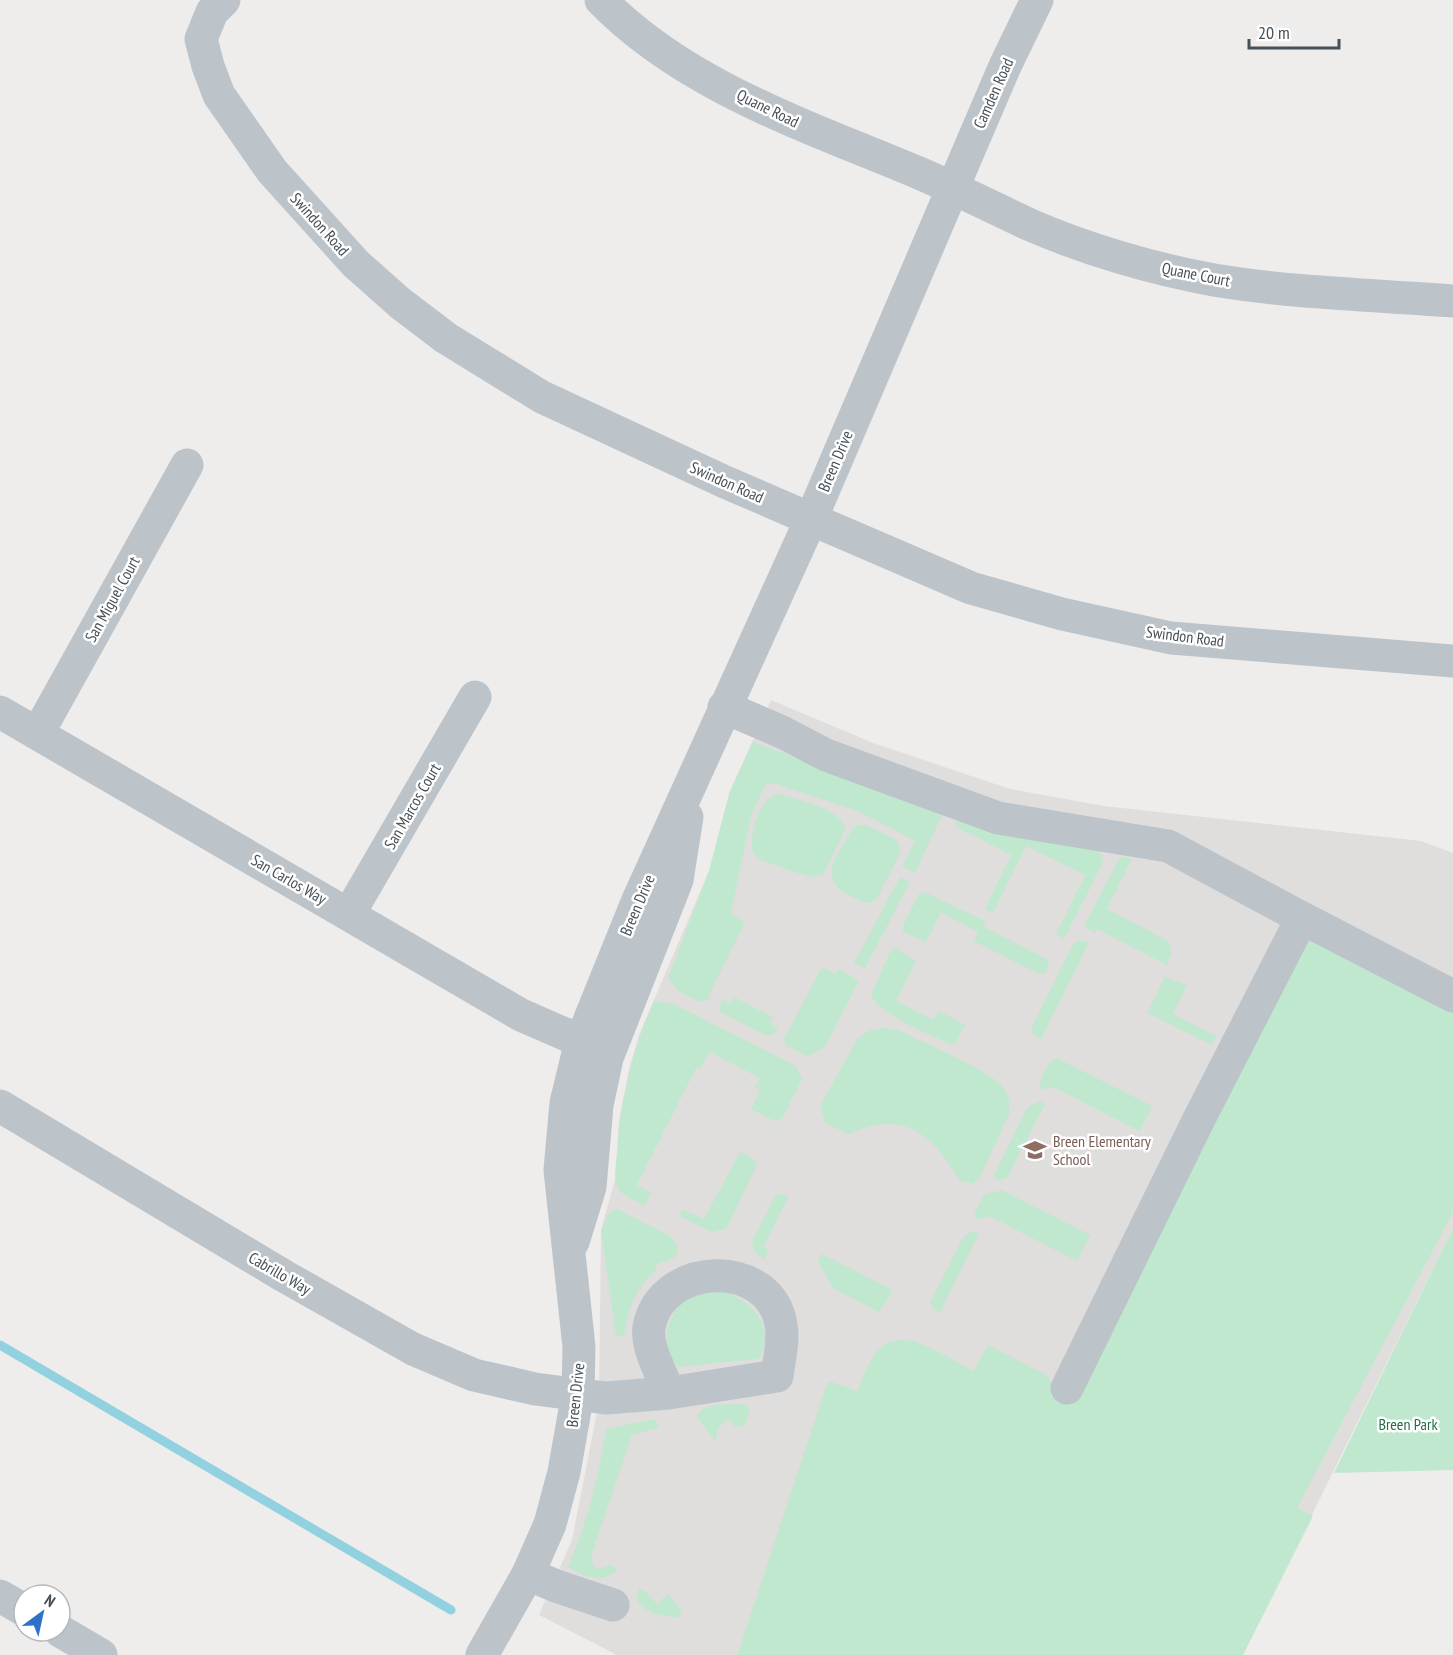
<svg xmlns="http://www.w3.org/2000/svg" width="1453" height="1655" viewBox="0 0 1453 1655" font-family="'PT Sans Narrow',sans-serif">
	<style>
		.education { fill: #e0dddd }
		.green { fill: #bfe8ce }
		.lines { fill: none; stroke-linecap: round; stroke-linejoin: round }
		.stream { stroke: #91d1e0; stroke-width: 9 }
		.minor { stroke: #bcc4ca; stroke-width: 33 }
		.labels { text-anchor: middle; stroke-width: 5; stroke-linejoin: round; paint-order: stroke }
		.street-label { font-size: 16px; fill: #475057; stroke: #fff }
		.education-label { font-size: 16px; fill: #785e54; stroke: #fff; text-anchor: start }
		.park-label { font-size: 16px; fill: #216f47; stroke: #fff }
	</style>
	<rect width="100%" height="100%" fill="#efecec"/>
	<path class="education" d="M771 700 873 743 1010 789 1104 806 1421 841 1453 853V1228L1243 1655H617L539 1615 572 1540 599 1402 601 1230 615 1179 619 1120 629 1069 639 1035 709 871 730 791Z"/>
	<g class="green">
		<path d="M753 742 943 813 915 873 902 866 915 841 858 811 773 783 765 785 751 816 731 914 745 922 710 993V999L700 1002 677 990 668 978 709 871 730 791Z"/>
		<path d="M780 794C797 800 846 810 845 830L823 875 810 877 760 860 753 853C748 837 760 794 780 794Z"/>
		<path d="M957 821 991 832 1100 851 1103 862 1064 939 1056 934 1085 875 1026 846 993 913 985 909 1011 855 955 826Z"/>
		<path d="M865 825 897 840 901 852 876 900 868 903C817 886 828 869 851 831L856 826Z"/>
		<path d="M1120 857 1132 859 1107 909 1168 941 1172 949 1167 965 1097 929 1094 933 1084 926Z"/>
		<path d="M900 877 910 882 865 968 854 963Z"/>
		<path d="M925 892 985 921 984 927 1049 960 1046 973 1039 974 974 941 978 932 941 913 926 942 903 932V926L919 894Z"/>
		<path d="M1298 903 1453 980V1212L1297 1508 1313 1516 1243 1655H737L828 1381 858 1391C883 1311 919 1342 974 1371L988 1345 1047 1375 1052 1385Z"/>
		<path d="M1080 940 1089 942 1041 1039 1033 1035 1031 1029 1073 944Z"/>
		<path d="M896 948 916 961 896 1001 934 1020 939 1011 965 1025 955 1044H949C929 1033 880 1016 871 995L890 952Z"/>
		<path d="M822 967 836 974 838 969 859 980 825 1047 807 1056 786 1045 784 1039Z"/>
		<path d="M1165 977 1187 985 1173 1014 1216 1036 1212 1045 1147 1013Z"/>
		<path d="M734 997 773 1017 770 1023 778 1028 774 1034 767 1036 720 1012 721 999 730 1003Z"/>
		<path d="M654 1001 674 1004 796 1066 802 1079 782 1119 774 1121 751 1109 760 1090 755 1087 760 1078 709 1052 700 1069 696 1068 637 1185 651 1193 645 1206C636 1201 624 1197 618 1188 613 1179 616 1167 617 1156 620 1102 632 1051 654 1001Z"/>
		<path d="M882 1028 898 1030C922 1042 983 1068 1000 1084 1008 1092 1011 1102 1009 1114L979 1179 972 1184 959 1180C939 1146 916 1116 871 1126 863 1127 856 1132 849 1134L825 1123 820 1106 858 1038 870 1030Z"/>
		<path d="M1056 1058 1152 1106 1140 1131 1053 1087 1041 1090C1038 1080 1047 1063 1056 1058Z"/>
		<path d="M1039 1101 1045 1104 1007 1178 997 1181 994 1175 1027 1108Z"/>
		<path d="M740 1152 755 1160 757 1165 726 1229 712 1232 679 1216 683 1209 704 1219Z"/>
		<path d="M1002 1190 1090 1235 1077 1261 989 1216 979 1220 976 1218 975 1211 985 1194Z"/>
		<path d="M779 1194 789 1196 763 1247 769 1250 764 1260 754 1251 752 1241 775 1196Z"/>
		<path d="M617 1209 672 1237 678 1249 676 1257 655 1265 657 1269C637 1286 627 1308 625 1334L620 1337 616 1335 601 1230 609 1213Z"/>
		<path d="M1453 1228V1470L1334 1473Z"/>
		<path d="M973 1231 979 1234 940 1312 933 1309 930 1302 964 1236Z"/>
		<path d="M822 1254 893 1290 879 1312 833 1288 818 1261Z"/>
		<path d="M720 1290C751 1300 777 1324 759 1359L678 1367C655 1346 669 1304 697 1293 704 1290 713 1291 720 1290Z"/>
		<path d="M745 1404 750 1410 745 1426 736 1427 728 1419 719 1427 715 1441 697 1417C703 1401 729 1405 745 1404Z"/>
		<path d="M654 1419 658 1424 657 1428 632 1435 591 1556 595 1569 611 1565 617 1570C602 1585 584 1576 568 1567 587 1523 599 1476 606 1429Z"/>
		<path d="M639 1589 644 1590 657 1604 668 1594 681 1609V1614L678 1617C664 1617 641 1613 636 1598Z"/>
	</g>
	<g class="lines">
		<path class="stream" d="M0 1345 451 1610"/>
		<g class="minor">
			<path d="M224 0 212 12 201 39 208 66 219 95 272 171 356 264 400 303 446 338 542 397 725 482 971 588 1062 614 1171 638 1453 661"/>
			<path d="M601 0C686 87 810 127 919 173 956 189 992 207 1028 224 1085 249 1153 269 1214 280 1292 293 1374 295 1453 301"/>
			<path d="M724 707 784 733 826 755 998 818 1168 846 1302 918 1198 1121 1067 1388"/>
			<path d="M0 712 521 1015 581 1041"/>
			<path d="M38 733 187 465"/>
			<path d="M349 914 475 697"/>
			<path d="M1302 918 1453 996"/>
			<path d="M0 1106 284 1276 413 1349 474 1375 535 1389 606 1398 669 1393 777 1376C779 1360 784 1341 781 1325 771 1258 662 1260 649 1327 646 1348 662 1374 669 1393"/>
			<path d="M573 1242 590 1187 597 1105 607 1058 677 880 687 817"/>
			<path d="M528 1574 556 1586 613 1605"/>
			<path d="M0 1596 24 1610"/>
			<path d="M60 1631 101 1655"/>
			<path d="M482 1655 528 1574 550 1524 564 1472 578 1393 579 1347 560 1170 566 1103 581 1041 638 900 812 517 1005 66 1037 0"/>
		</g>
	</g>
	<defs>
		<g id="school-bare" transform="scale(1.8)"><path d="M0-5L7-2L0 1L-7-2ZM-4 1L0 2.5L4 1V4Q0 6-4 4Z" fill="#8d6e63" stroke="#fff" stroke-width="2.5" paint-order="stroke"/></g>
	</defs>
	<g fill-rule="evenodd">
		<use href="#school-bare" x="1035" y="1150"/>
	</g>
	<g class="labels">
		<g class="street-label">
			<text transform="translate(993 93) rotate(-66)" y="6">Camden Road</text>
			<text transform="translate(768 108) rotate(26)" y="6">Quane Road</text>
			<text transform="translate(320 224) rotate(48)" y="6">Swindon Road</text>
			<text transform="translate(1196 274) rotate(11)" y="6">Quane Court</text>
			<text transform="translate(835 461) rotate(-67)" y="6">Breen Drive</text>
			<text transform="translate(727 482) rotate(24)" y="6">Swindon Road</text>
			<text transform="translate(112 599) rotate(-61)" y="6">San Miguel Court</text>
			<text transform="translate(1185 636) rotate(7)" y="6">Swindon Road</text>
			<text transform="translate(412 806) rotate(-60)" y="6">San Marcos Court</text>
			<text transform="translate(289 879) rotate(30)" y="6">San Carlos Way</text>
			<text transform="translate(637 905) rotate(-67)" y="6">Breen Drive</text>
			<text transform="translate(280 1273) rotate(30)" y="6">Cabrillo Way</text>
			<text transform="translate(575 1395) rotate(-84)" y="6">Breen Drive</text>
		</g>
		<g class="education-label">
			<text x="1053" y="1147">Breen Elementary<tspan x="1053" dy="18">School</tspan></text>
		</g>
		<g class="park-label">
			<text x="1408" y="1430">Breen Park</text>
		</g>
	</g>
	<g transform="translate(42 1613) rotate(33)"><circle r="28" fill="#ffffff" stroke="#b5b9bc" stroke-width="1.5"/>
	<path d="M0-4.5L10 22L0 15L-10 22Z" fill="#2d72c8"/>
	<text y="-9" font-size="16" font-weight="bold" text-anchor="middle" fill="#475057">N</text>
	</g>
	<path d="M1249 39v9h90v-9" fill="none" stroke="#475057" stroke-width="3"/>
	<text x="1258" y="39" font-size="18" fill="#475057" stroke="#ffffff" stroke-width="4.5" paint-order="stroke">20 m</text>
</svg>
